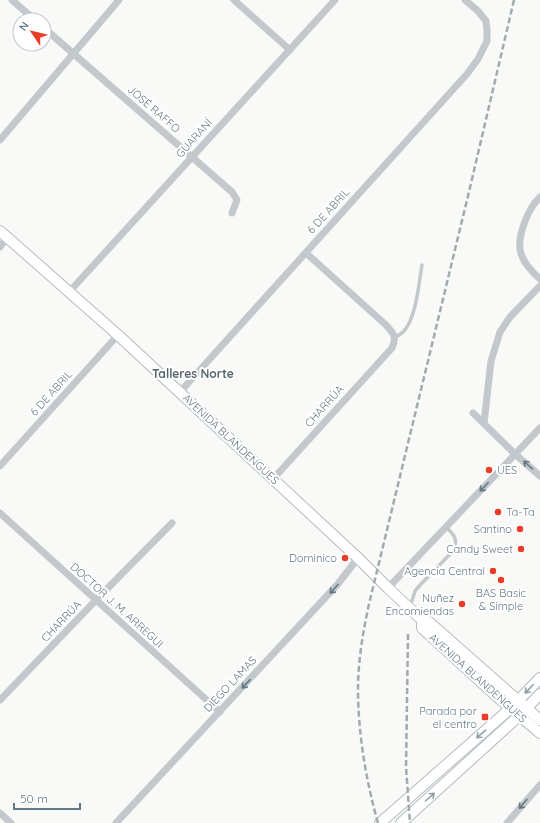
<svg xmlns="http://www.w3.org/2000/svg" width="540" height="823" viewBox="0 0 540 823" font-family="Quicksand,sans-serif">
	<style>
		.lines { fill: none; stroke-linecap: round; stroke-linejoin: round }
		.secondary-casing { stroke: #b4bcc0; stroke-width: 12 }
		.lane { stroke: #c2c8cb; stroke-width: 3.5 }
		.street { stroke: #c2c8cb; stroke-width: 7 }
		.secondary { stroke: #fff; stroke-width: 10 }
		.rail { stroke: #a1abaf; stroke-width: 2.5; stroke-dasharray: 6 3; stroke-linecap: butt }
		.oneway { stroke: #637983 }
		.oneway2 { stroke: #92a1a8 }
		.poi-dot { fill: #ea3c26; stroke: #fff; stroke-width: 1.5 }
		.labels { text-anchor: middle; stroke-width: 4; stroke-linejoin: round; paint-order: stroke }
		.street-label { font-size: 11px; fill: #637983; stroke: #fff }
		.poi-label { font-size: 11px; fill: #637983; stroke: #fff; text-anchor: end }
		.neighbourhood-label { font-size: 12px; font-weight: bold; fill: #55666e; stroke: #fff }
	</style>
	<rect width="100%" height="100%" fill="#f9f9f7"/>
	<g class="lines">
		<g class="secondary-casing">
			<g id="secondary">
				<path d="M0 231 118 335 358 558 388 588 422 620 429 622 540 720"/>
				<path d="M422 620V628L502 701 540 733"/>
				<path d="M380 823 511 708 540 678"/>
				<path d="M401 823 520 715 540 694"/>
			</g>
		</g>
		<g class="lane">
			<path d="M395 337C398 336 401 334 403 332 416 320 419 282 422 265"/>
			<path d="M410 607 415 591 421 584 455 549C457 537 454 535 446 527"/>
		</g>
		<g class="street">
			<path d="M12 0 35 20"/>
			<path d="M234 0 290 50"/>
			<path d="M44 28 232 192 237 200 232 213"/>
			<path d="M0 140 119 0"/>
			<path d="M540 197C528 208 516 238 521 254 525 265 532 272 540 279"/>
			<path d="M0 247 7 237"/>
			<path d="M70 291 335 0"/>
			<path d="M180 392 467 74 478 59 487 41V30L486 21 478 11 465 0"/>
			<path d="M473 413 515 454 540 476"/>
			<path d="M484 423 491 361 500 332 510 317 540 286"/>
			<path d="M0 466 118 335"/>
			<path d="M273 479 392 348C397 337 394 334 386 325L306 253"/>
			<path d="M0 513 220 712"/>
			<path d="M388 588 540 428"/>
			<path d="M0 700 96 600 172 523"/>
			<path d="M0 813 11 823"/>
			<path d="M116 823 337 585 358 558"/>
			<path d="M507 823 540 785"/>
		</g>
		<use href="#secondary" class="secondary"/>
		<g class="rail">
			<path d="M408 634 406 767 410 823"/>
			<path d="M378 823C366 781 358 733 358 689 358 661 363 632 369 604L468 196 514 0"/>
		</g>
	</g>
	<defs><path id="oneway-shaft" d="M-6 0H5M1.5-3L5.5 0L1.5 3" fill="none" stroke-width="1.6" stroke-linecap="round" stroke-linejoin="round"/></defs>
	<g class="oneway">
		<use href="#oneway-shaft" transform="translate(528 465) rotate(-138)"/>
		<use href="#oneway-shaft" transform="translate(484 487) rotate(134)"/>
		<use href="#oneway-shaft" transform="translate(334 589) rotate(132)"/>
		<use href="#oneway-shaft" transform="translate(246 684) rotate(133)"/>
		<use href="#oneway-shaft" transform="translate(523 804) rotate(131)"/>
	</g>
	<g class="oneway2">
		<use href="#oneway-shaft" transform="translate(529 689) rotate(134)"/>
		<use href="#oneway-shaft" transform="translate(481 734) rotate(139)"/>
		<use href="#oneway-shaft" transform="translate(430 797) rotate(-42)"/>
	</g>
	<g class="poi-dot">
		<circle cx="489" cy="470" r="4"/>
		<circle cx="498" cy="512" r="4"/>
		<circle cx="520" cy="529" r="4"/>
		<circle cx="521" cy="549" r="4"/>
		<circle cx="345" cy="558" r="4"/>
		<circle cx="493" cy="571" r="4"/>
		<circle cx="501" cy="580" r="4"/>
		<circle cx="462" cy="604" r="4"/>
		<rect x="481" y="713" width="8" height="8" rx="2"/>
	</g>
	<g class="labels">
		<g class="street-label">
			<text transform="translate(154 109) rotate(41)" y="4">JOSÉ RAFFO</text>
			<text transform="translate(194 138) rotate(-48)" y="4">GUARANÍ</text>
			<text transform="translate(328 211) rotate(-48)" y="4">6 DE ABRIL</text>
			<text transform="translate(51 393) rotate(-48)" y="4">6 DE ABRIL</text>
			<text transform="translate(324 406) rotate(-48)" y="4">CHARRÚA</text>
			<text transform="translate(231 439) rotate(43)" y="4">AVENIDA BLANDENGUES</text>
			<text transform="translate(117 605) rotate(42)" y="4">DOCTOR J. M. ARREGUI</text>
			<text transform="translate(61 621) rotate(-46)" y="4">CHARRÚA</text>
			<text transform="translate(478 678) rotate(42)" y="4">AVENIDA BLANDENGUES</text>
			<text transform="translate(230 684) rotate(-47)" y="4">DIEGO LAMAS</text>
		</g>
		<g class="poi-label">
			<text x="497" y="474" text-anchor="start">UES</text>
			<text x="506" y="516" text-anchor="start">Ta-Ta</text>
			<text x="512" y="533">Santino</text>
			<text x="513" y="553">Candy Sweet</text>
			<text x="337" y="562">Dominico</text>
			<text x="485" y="575">Agencia Central</text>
			<text x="501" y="597" text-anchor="middle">BAS Basic<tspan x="501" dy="13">&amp; Simple</tspan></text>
			<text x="454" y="602">Nuñez<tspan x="454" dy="13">Encomiendas</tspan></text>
			<text x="477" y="715">Parada por<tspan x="477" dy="13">el centro</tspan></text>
		</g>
		<g class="neighbourhood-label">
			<text x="193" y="378">Talleres Norte</text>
		</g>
	</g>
	<g transform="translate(32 32) rotate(305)"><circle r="19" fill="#ffffff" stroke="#c1c9cd"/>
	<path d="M0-3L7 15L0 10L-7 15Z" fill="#ea3c26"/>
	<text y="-6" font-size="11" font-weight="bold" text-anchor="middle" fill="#637983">N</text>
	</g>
	<path d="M14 803v6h66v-6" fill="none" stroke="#637983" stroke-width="2"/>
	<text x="20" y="803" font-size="12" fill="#637983" stroke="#ffffff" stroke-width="3" paint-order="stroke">50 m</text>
</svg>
